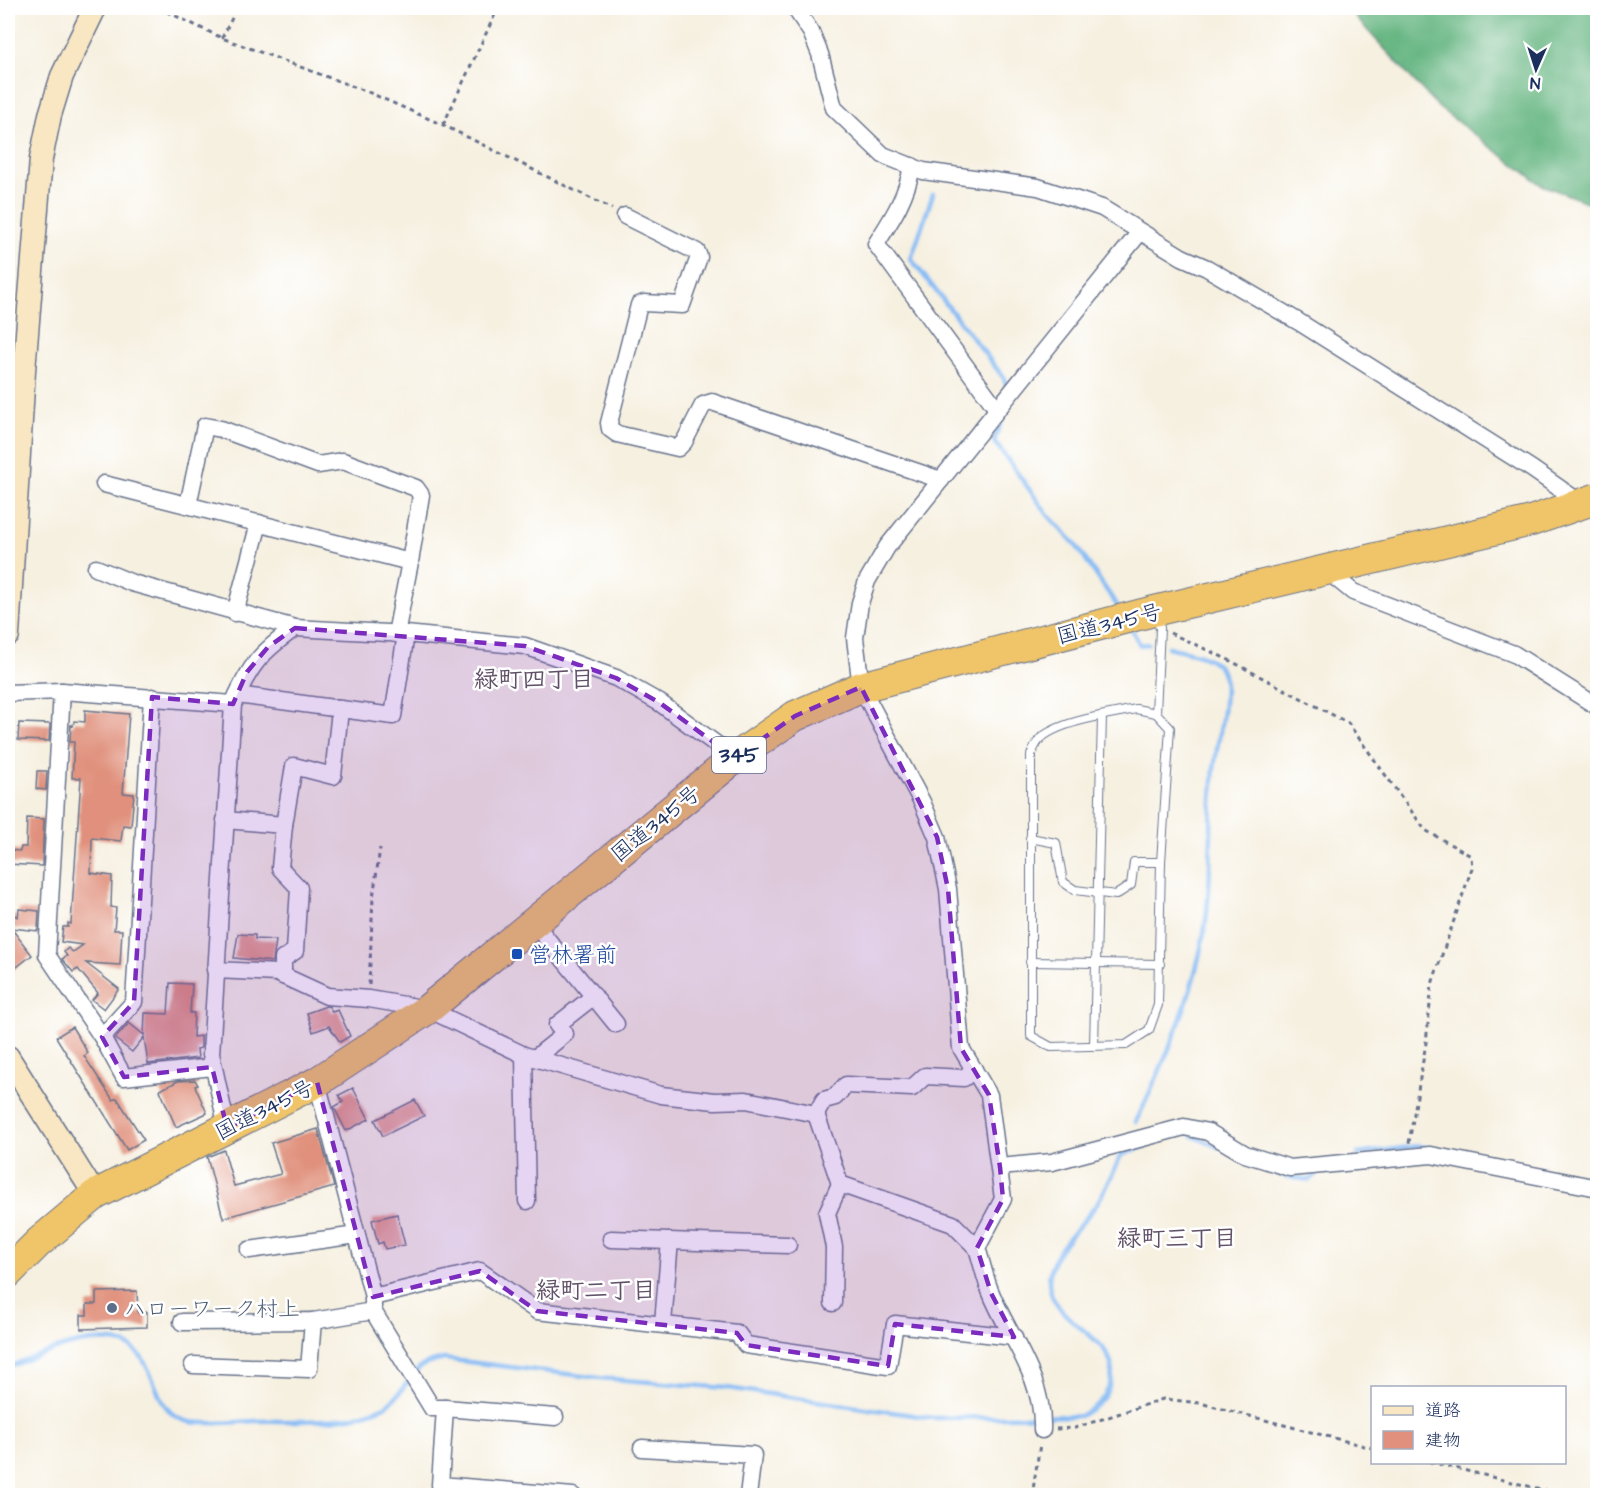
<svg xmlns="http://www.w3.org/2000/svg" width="1605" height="1503" viewBox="0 0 1605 1503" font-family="'Architects Daughter','Klee One',sans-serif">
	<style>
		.forest { fill: #66b682; stroke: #407270; stroke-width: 1.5 }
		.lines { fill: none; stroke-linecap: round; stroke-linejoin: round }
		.stream { stroke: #87bcf5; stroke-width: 4.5 }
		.building { fill: #e0907c }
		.lane-casing { stroke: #68738c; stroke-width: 10 }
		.street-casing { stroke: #68738c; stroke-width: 19 }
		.secondary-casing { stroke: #68738c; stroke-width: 25 }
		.highway-casing { stroke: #68738c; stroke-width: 32 }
		.path { stroke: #68738c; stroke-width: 3; stroke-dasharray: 4.5 4.5; stroke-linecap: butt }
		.lane { stroke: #fff; stroke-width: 8 }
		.street { stroke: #fff; stroke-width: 16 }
		.secondary { stroke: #f9e7c3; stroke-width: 22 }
		.highway { stroke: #f0c469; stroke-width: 30 }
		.marked { fill: #7b2cbf; fill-opacity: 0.2; stroke: #7b2cbf; stroke-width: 4.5; stroke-dasharray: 12 8; stroke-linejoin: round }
		.transit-dot { fill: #1a4fb4; stroke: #fff; stroke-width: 2 }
		.service-dot { fill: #5c6f8a; stroke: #fff; stroke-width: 2 }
		.labels { text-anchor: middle; stroke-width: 5; stroke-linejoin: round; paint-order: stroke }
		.shield { fill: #fff; stroke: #5f6d8e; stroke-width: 1.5 }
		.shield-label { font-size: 21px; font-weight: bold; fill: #1b2f5e }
		.street-label { font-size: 22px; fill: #1b2f5e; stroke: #fff }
		.transit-label { font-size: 22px; fill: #164399; stroke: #fff; text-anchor: start }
		.service-label { font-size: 22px; fill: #4e5e75; stroke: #fff; text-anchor: start }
		.neighbourhood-label { font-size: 24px; font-weight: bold; fill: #605168; stroke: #fff }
	</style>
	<rect width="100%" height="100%" fill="#fff"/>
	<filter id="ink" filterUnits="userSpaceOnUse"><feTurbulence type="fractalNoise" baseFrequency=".0167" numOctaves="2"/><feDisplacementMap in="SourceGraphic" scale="12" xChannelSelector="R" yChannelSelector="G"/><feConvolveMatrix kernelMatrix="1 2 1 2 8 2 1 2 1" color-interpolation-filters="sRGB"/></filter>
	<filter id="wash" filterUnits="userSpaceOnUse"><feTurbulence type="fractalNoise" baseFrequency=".008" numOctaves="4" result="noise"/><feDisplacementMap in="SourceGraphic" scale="24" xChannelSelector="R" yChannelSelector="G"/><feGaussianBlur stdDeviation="1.35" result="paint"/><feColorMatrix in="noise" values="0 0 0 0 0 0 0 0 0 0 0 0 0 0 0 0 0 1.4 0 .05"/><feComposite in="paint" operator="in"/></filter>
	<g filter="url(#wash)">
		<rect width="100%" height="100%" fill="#f6f0e0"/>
		<path class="forest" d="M1350 8H1597V206L1542 185 1439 108 1358 20Z"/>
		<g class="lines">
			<g class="stream">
				<path d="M933 194 911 259 1004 378 1008 392"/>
				<path d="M1005 411 994 441 1048 515 1075 544 1118 607"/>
				<path d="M1132 630 1140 645 1148 644"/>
				<path d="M1136 1122C1165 1061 1192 1001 1204 933 1213 880 1209 823 1214 769 1216 748 1230 690 1223 674 1216 654 1186 652 1168 647"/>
				<path d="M1193 1136 1218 1147"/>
				<path d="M1358 1154 1418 1146 1430 1148"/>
				<path d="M1122 1155 1156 1142"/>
				<path d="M1270 1170 1284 1176 1309 1180 1315 1175"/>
				<path d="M8 1367C40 1355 83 1335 118 1342 161 1351 147 1415 190 1422 211 1425 233 1422 254 1421 297 1420 346 1425 385 1406 401 1397 408 1376 422 1366 428 1362 438 1361 444 1359L600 1378 727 1388 933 1418 1080 1416C1094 1408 1105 1400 1110 1384 1125 1335 1050 1327 1049 1282 1049 1252 1080 1228 1096 1205 1106 1189 1115 1170 1122 1152"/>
			</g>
		</g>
		<g id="blocks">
			<g class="building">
				<path d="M85 710 129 714 123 793 134 794 131 826 123 825 121 841 92 838 91 873 112 876 111 907 116 908 114 930H122L120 965 86 963 119 989 104 1009 92 1000 98 993 78 969 73 972 62 959 67 956 64 952 68 948 73 952 83 945 61 942 63 927H68V923L71 924 81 778H72L74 742H70L71 725 73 726 74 721 85 722Z"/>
				<path d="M19 723 50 724 49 741 18 740Z"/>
				<path d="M37 771H47L46 790 36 789Z"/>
				<path d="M27 818 44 819 42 866 8 864V850L20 851 21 847H26Z"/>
				<path d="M19 909 39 911 38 931 11 928 32 955 8 974V912L18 917Z"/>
				<path d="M238 934 255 935V939L276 940 273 962 234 958Z"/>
				<path d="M170 983 192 984 190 1013H194L193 1037 201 1036V1048L197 1049 198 1058 148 1064 144 1037 132 1052 115 1039 129 1023 144 1035 145 1013 168 1014Z"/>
				<path d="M326 1006 330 1007 332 1012 338 1010 350 1036 340 1042 329 1026 313 1032 307 1013Z"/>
				<path d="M72 1027 88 1053 84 1056 113 1100 117 1098 144 1140 127 1150 56 1037Z"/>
				<path d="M195 1080 198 1085 195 1086 207 1113 176 1127 160 1090 178 1081Z"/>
				<path d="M353 1088 369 1119 346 1131 334 1107 343 1102 339 1095Z"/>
				<path d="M415 1100 424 1116 383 1136 375 1120Z"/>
				<path d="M318 1129 334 1187 223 1218 207 1157 224 1150 234 1186 281 1174 271 1143Z"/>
				<path d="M397 1214 405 1245 385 1249 383 1242 378 1244 372 1220Z"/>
				<path d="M137 1291 138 1313 147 1312V1327L81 1329V1315H87V1304H96V1292Z"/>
			</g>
		</g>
	</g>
	<g filter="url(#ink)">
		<use href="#blocks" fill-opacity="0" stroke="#68738c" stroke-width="1.5"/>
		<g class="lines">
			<g class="lane-casing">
				<g id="lane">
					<path d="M1155 615 1160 628 1156 713"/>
					<path d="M1136 709 1156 713 1170 728 1161 862 1158 1005 1149 1030 1126 1045 1051 1047 1031 1036V755C1033 750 1036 743 1040 739 1059 721 1111 714 1136 709Z"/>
					<path d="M1030 838 1056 843 1063 882 1075 890 1116 895 1131 885 1134 862H1161"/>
					<path d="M1030 962 1160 964"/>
					<path d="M1094 1046 1102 716"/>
				</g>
			</g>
			<g class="street-casing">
				<g id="street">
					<path d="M795 8 811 32 820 54 834 108 883 155 923 171 1038 187 1102 208 1182 257 1207 268 1299 322 1532 469 1582 504"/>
					<path d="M912 166C907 196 892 219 876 244L997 409"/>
					<path d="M625 216 697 252 699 257 682 305 644 303 639 305 609 423 610 429 617 434 678 448 684 442 703 405 712 402 941 480"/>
					<path d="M104 484 410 562 396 634"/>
					<path d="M188 505 205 426 221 429 318 465 343 461 416 488 421 495 410 562"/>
					<path d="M96 568 132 583 295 628 406 634 525 646 616 678 660 703 735 758"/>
					<path d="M1326 570 1353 592 1514 654 1598 707"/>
					<path d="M235 613 259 523"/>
					<path d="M62 691 47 955 102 1037 124 1077 212 1067"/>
					<path d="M8 693 62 691 233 704 211 1054 227 1128"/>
					<path d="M237 695 393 716 406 634"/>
					<path d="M233 704C250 665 260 653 295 628"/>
					<path d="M225 820 284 825 280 868 299 888 295 951 283 959V976"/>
					<path d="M284 825 294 766 333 776 340 710"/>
					<path d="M534 923 616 1024"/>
					<path d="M215 970 277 973 327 996 369 999 428 1009 524 1055 661 1095 715 1101 746 1100 816 1114 824 1100 835 1097 846 1085 912 1088 925 1076 964 1078 974 1069"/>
					<path d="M102 1037 134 1002 152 697"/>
					<path d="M524 1055 527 1201"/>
					<path d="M535 1058 565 1034 557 1025 594 996"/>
					<path d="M317 1082 373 1297 480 1271 537 1311 737 1333 746 1345 888 1366 895 1324 1014 1337"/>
					<path d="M816 1114 840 1184 953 1224 977 1248"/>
					<path d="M1000 1167 1052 1162 1184 1127 1208 1132 1245 1154 1290 1168 1431 1155 1598 1188"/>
					<path d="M611 1239 788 1245"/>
					<path d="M249 1250 357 1235"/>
					<path d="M373 1297V1311L432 1408H445L440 1485 573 1496"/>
					<path d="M833 1303 834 1247 827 1213 840 1184"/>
					<path d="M182 1322 313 1321 373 1311"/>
					<path d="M663 1323 670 1241"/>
					<path d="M193 1365 309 1369 313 1321"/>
					<path d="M445 1408 555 1417"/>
					<path d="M1042 1430C1044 1378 1010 1339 991 1293 985 1279 982 1263 977 1248L1003 1199 989 1095 961 1048 948 889 937 837 922 802 861 687 855 638 860 603 867 581 887 547 1140 232"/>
					<path d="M642 1448 753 1455 748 1496"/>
				</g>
			</g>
			<g class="secondary-casing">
				<g id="secondary">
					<path d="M8 635 24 371 41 159 50 115 62 76 95 8"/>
					<path d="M8 1057 95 1195"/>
				</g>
			</g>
			<g class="highway-casing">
				<path id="highway" d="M8 1273 38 1243 95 1195 317 1082 428 1009 735 758 795 716 861 687 1154 611 1531 521 1598 498"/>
			</g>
			<g class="path">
				<path d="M159 8 222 38 368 92 443 125 612 209"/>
				<path d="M222 38 237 8"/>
				<path d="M443 125 498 8"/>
				<path d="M1170 633 1229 660 1348 723 1425 830 1471 856 1472 868 1432 984 1426 1043 1409 1143"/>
				<path d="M369 985 373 898 380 848"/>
				<path d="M1056 1429 1075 1428 1163 1399 1200 1403 1372 1448"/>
				<path d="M1430 1462 1569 1496"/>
				<path d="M1032 1496 1040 1444"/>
			</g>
			<use href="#lane" class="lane"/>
			<use href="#street" class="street"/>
			<use href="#secondary" class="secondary"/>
			<use href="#highway" class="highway"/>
		</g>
	</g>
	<path class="marked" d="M295 628 525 646 616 678 660 703 735 758 795 716 861 687 937 837 948 889 961 1048 989 1095 1000 1167 1003 1199 977 1248 991 1293 1014 1337 895 1324 888 1366 746 1345 737 1333 537 1311 480 1271 373 1297 317 1082 227 1128 212 1067 124 1077 102 1037 134 1002 152 697 233 704 247 672 268 647Z"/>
	<rect class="transit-dot" x="511" y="948" width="12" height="12" rx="3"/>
	<circle class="service-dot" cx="112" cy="1308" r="6"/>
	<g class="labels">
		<rect class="shield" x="712" y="737" width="54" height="36" rx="4.5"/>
		<g class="shield-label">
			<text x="739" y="762">345</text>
		</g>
		<g class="street-label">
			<text transform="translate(1109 623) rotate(-14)" y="8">国道345号</text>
			<text transform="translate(655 823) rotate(-39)" y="8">国道345号</text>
			<text transform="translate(264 1109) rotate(-27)" y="8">国道345号</text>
		</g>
		<g class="transit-label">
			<text x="529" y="962">営林署前</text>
		</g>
		<g class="service-label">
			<text x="124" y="1316">ハローワーク村上</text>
		</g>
		<g class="neighbourhood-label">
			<text x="534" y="687">緑町四丁目</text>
			<text x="1177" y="1246">緑町三丁目</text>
			<text x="596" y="1298">緑町二丁目</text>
		</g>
	</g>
	<rect width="1605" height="1503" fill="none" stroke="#fff" stroke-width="30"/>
	<rect x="1371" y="1386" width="195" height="78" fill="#ffffff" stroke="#a4acbf" stroke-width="1.5"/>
	<rect x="1383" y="1406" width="30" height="9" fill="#f9e7c3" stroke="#a4acbf" stroke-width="1.5"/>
	<text x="1425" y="1416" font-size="18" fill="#1b2f5e">道路</text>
	<rect x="1383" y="1431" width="30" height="18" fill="#e0907c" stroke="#a4acbf" stroke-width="1.5"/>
	<text x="1425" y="1446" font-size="18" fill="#1b2f5e">建物</text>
	<g transform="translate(1536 69) rotate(183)" stroke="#ffffff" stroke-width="4.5" paint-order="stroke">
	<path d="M0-4.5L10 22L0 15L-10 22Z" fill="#1b2f5e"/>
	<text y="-9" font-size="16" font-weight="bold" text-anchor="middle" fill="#1b2f5e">N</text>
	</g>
</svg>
